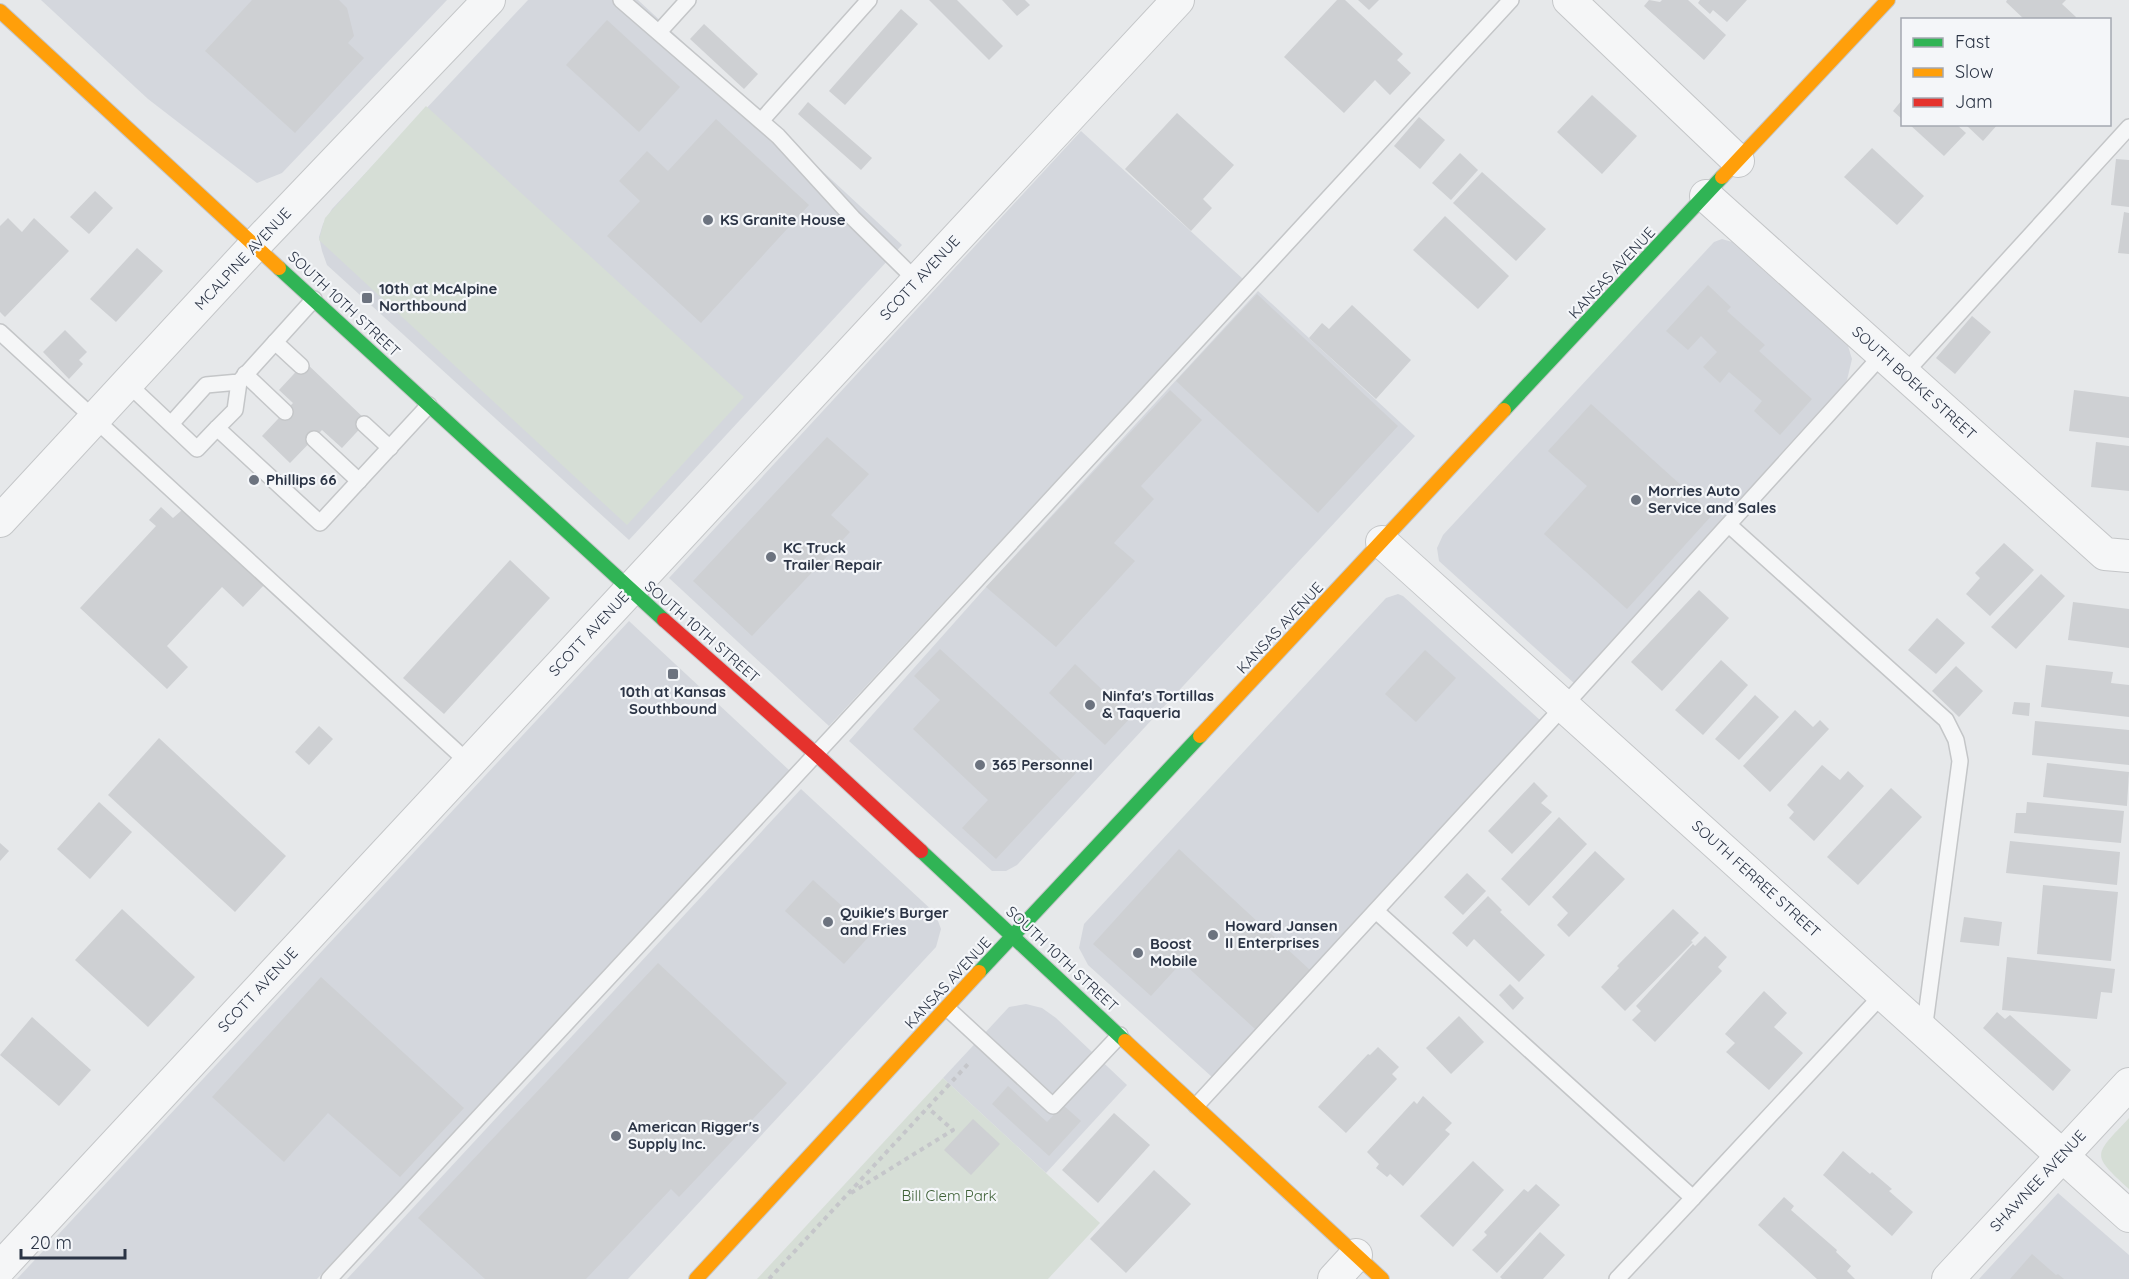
<svg xmlns="http://www.w3.org/2000/svg" width="2129" height="1279" viewBox="0 0 2129 1279" font-family="Quicksand,sans-serif">
	<style>
		.built { fill: #d4d7dd }
		.green { fill: #d6ded6 }
		.building { fill: #ced0d3 }
		.lines { fill: none; stroke-linecap: round; stroke-linejoin: round }
		.lane-casing { stroke: #c4c6c8; stroke-width: 18 }
		.street-casing { stroke: #c4c6c8; stroke-width: 34 }
		.fast-casing { stroke: #c4c6c8; stroke-width: 16 }
		.slow-casing { stroke: #c4c6c8; stroke-width: 16 }
		.jam-casing { stroke: #c4c6c8; stroke-width: 16 }
		.path { stroke: #c5c6ca; stroke-width: 4; stroke-dasharray: 4.5 4.5; stroke-linecap: butt }
		.lane { stroke: #f5f6f7; stroke-width: 15 }
		.street { stroke: #f5f6f7; stroke-width: 32 }
		.fast { stroke: #30b455; stroke-width: 14 }
		.slow { stroke: #ff9f0a; stroke-width: 14 }
		.jam { stroke: #e5322d; stroke-width: 14 }
		.poi-dot { fill: #6c737f; stroke: #f4f6f9; stroke-width: 2 }
		.labels { text-anchor: middle; stroke-width: 4.5; stroke-linejoin: round; paint-order: stroke }
		.poi-label { font-size: 15px; font-weight: bold; fill: #2b3445; stroke: #f4f6f9; text-anchor: start }
		.street-label { font-size: 15px; fill: #2b3445; stroke: #f4f6f9 }
		.park-label { font-size: 15px; fill: #3f6138; stroke: #f4f6f9 }
	</style>
	<rect width="100%" height="100%" fill="#e6e8ea"/>
	<g class="built">
		<path d="M41 0H447L282 173 257 183 148 99Z"/>
		<path d="M528 0H638L902 245 629 540 327 265 322 251 319 237 323 224 332 209Z"/>
		<path d="M1081 131 1243 279 829 726 669 578Z"/>
		<path d="M1722 239 1732 242 1848 346 1852 359 1847 380 1833 401 1575 684 1439 561 1437 548 1443 535 1714 242Z"/>
		<path d="M1258 291 1415 436 1017 865 1006 871H992L849 741 986 587Z"/>
		<path d="M1398 594 1403 596 1541 721 1212 1077 1088 965 1079 948 1084 924 1386 598Z"/>
		<path d="M629 621 790 771 317 1279H17Z"/>
		<path d="M801 789 935 913 941 929 936 947 628 1279H347Z"/>
		<path d="M1026 1004 1042 1008 1056 1018 1127 1085 1046 1173 943 1078 1009 1007Z"/>
		<path d="M2058 1193 2129 1255V1279H1979Z"/>
	</g>
	<g class="green">
		<path d="M426 106 744 397 627 525 319 240 325 218Z"/>
		<path d="M943 1078 1100 1223 1048 1279H757Z"/>
		<path d="M2129 1118V1189C2090 1153 2094 1156 2129 1118Z"/>
	</g>
	<g class="building">
		<path d="M252 0H339L347 8 354 36 348 43 364 58 295 133 205 51Z"/>
		<path d="M929 0H957L1003 46 989 60Z"/>
		<path d="M1002 0H1025L1030 5 1017 16Z"/>
		<path d="M1337 0H1345L1403 54 1397 60 1411 73 1390 95 1375 80 1344 113 1284 57Z"/>
		<path d="M1358 0H1379L1369 10Z"/>
		<path d="M1649 0 1660 2 1662 0H1688L1726 35 1704 60 1644 6Z"/>
		<path d="M1700 0H1747L1727 22 1713 10 1710 14 1698 3Z"/>
		<path d="M2007 0H2066L2062 4 2076 17 2074 20H2025L2006 2Z"/>
		<path d="M901 9 918 24 845 105 829 91Z"/>
		<path d="M607 20 680 87 639 132 566 65Z"/>
		<path d="M704 24 758 74 744 89 690 39Z"/>
		<path d="M1592 95 1637 136 1602 174 1557 132Z"/>
		<path d="M1902 100V119L1893 111Z"/>
		<path d="M808 102 872 158 861 170 798 114Z"/>
		<path d="M1177 113 1234 165 1203 199 1212 208 1191 231 1125 169Z"/>
		<path d="M1419 117 1445 140 1420 169 1394 146Z"/>
		<path d="M716 119 809 205 701 323 607 236 640 201 619 181 647 151 668 171Z"/>
		<path d="M1909 124H1956L1966 133 1944 156Z"/>
		<path d="M1965 124H1998L1983 141Z"/>
		<path d="M1872 148 1924 196 1897 225 1844 177Z"/>
		<path d="M1460 153 1478 170 1451 200 1432 183Z"/>
		<path d="M2116 159 2129 160V207L2111 205Z"/>
		<path d="M1482 172 1546 229 1516 261 1453 203Z"/>
		<path d="M95 191 113 208 89 234 70 217Z"/>
		<path d="M2124 212 2129 213V254L2118 253Z"/>
		<path d="M1445 216 1509 276 1478 309 1413 250Z"/>
		<path d="M8 218 22 232 34 218 69 251 5 317 0 312V226Z"/>
		<path d="M137 248 163 271 116 322 90 299Z"/>
		<path d="M1708 285 1731 307 1727 311 1765 345 1759 351 1812 399 1780 435 1754 411 1762 401 1729 372 1720 383 1703 367 1717 352 1701 336 1688 350 1666 331Z"/>
		<path d="M1257 294 1398 426 1318 513 1176 381Z"/>
		<path d="M1352 305 1411 360 1376 399 1309 338 1322 323 1329 329Z"/>
		<path d="M1972 316 1991 332 1955 374 1936 358Z"/>
		<path d="M65 330 87 352 79 360 83 364 69 379 43 352Z"/>
		<path d="M305 362 367 421 342 448 322 430 290 463 262 436 293 403 279 390Z"/>
		<path d="M1170 390 1202 420 1141 486 1154 499 1114 543 1135 561 1056 647 986 587Z"/>
		<path d="M2074 390 2129 397V438L2069 431Z"/>
		<path d="M1591 404 1713 514 1627 609 1544 534 1587 486 1548 451Z"/>
		<path d="M827 437 869 474 831 515 850 532 752 636 693 581Z"/>
		<path d="M2096 442 2129 446V491L2091 487Z"/>
		<path d="M161 507 173 518 182 510 264 585 243 607 222 587 167 646 188 667 167 689 80 608 156 526 149 520Z"/>
		<path d="M2004 543 2034 570 1990 616 1966 594 1980 578 1975 573Z"/>
		<path d="M510 560 550 598 444 714 403 678Z"/>
		<path d="M2041 574 2065 596 2016 649 1991 627Z"/>
		<path d="M1699 590 1729 618 1662 691 1631 662Z"/>
		<path d="M2073 602 2129 609V648L2068 640Z"/>
		<path d="M1937 618 1965 643 1936 674 1908 650Z"/>
		<path d="M940 649 1076 773 996 859 962 828 988 800 913 729 940 700 914 676Z"/>
		<path d="M1425 650 1456 678 1416 722 1385 694Z"/>
		<path d="M1721 660 1748 685 1703 735 1675 710Z"/>
		<path d="M1075 664 1131 717 1105 745 1049 693Z"/>
		<path d="M2046 665 2113 672 2111 683 2129 685V717L2041 707Z"/>
		<path d="M1956 666 1983 691 1959 717 1932 691Z"/>
		<path d="M1755 695 1779 717 1739 760 1715 739Z"/>
		<path d="M2014 702 2030 703 2029 716 2012 714Z"/>
		<path d="M1795 710 1813 727 1820 720 1829 729 1770 792 1743 766Z"/>
		<path d="M2035 721 2129 730V765L2032 755Z"/>
		<path d="M319 726 333 739 309 765 295 752Z"/>
		<path d="M159 738 286 856 235 912 108 795Z"/>
		<path d="M2047 763 2129 772 2127 806 2043 797Z"/>
		<path d="M1822 765 1840 780 1848 771 1864 786 1814 841 1789 818 1794 812 1787 805Z"/>
		<path d="M1534 782 1548 796 1541 803 1552 812 1512 854 1488 831Z"/>
		<path d="M1891 788 1922 817 1858 885 1827 857Z"/>
		<path d="M99 802 132 832 90 879 57 849Z"/>
		<path d="M2027 802 2124 811 2121 843 2014 833 2016 813H2026Z"/>
		<path d="M1559 817 1587 844 1529 906 1501 879Z"/>
		<path d="M2010 841 2120 852 2117 885 2006 873Z"/>
		<path d="M0 843 9 851 0 861Z"/>
		<path d="M1179 849 1310 970 1255 1029 1182 962 1151 996 1093 944Z"/>
		<path d="M1595 851 1625 879 1569 937 1557 925 1568 913 1552 897Z"/>
		<path d="M1467 873 1486 891 1463 915 1444 897Z"/>
		<path d="M813 880 872 933 844 964 785 911Z"/>
		<path d="M2043 885 2118 892 2111 961 2037 954Z"/>
		<path d="M1488 896 1502 910 1500 912 1545 955 1519 982 1474 939 1467 947 1452 933Z"/>
		<path d="M122 909 195 977 148 1027 75 960Z"/>
		<path d="M1673 909 1699 933 1691 941 1693 942 1625 1011 1601 987 1619 968 1617 966Z"/>
		<path d="M1964 917 2002 922 1999 946 1960 942Z"/>
		<path d="M1705 936 1727 957 1718 967 1722 971 1655 1042 1632 1020 1641 1011 1636 1006 1693 944 1695 946Z"/>
		<path d="M2007 957 2115 969 2112 993 2101 992 2097 1019 2002 1010Z"/>
		<path d="M658 963 787 1083 679 1197 671 1189 586 1279H485L418 1218Z"/>
		<path d="M321 977 464 1108 400 1177 328 1113 284 1162 212 1097Z"/>
		<path d="M1510 984 1524 998 1513 1010 1499 995Z"/>
		<path d="M1764 991 1787 1013 1774 1027 1803 1053 1769 1090 1726 1052 1735 1043 1725 1034Z"/>
		<path d="M1997 1012 2005 1019 2010 1015 2071 1070 2053 1091 1983 1028Z"/>
		<path d="M1459 1016 1484 1042 1451 1074 1426 1048Z"/>
		<path d="M32 1017 91 1070 59 1106 0 1055Z"/>
		<path d="M1378 1047 1399 1067 1392 1074 1397 1079 1346 1133 1318 1107 1368 1054 1370 1055Z"/>
		<path d="M1008 1086 1047 1122 1063 1105 1081 1121 1049 1156 992 1104Z"/>
		<path d="M1423 1096 1452 1123 1445 1130 1450 1134 1403 1186 1390 1174 1387 1177 1376 1168 1379 1164 1367 1152 1414 1101 1417 1104Z"/>
		<path d="M1114 1113 1150 1145 1098 1203 1062 1170Z"/>
		<path d="M973 1119 1000 1144 971 1175 944 1150Z"/>
		<path d="M1843 1151 1870 1174 1872 1172 1892 1189 1889 1191 1913 1212 1892 1236 1823 1175Z"/>
		<path d="M1473 1161 1504 1190 1453 1247 1420 1216Z"/>
		<path d="M1154 1170 1191 1204 1126 1273 1090 1239Z"/>
		<path d="M1536 1184 1560 1205 1497 1273 1472 1250 1487 1235 1484 1232 1524 1189 1528 1192Z"/>
		<path d="M1784 1197 1794 1206 1791 1210 1837 1250 1836 1252 1851 1266 1847 1271 1855 1279H1817L1758 1225Z"/>
		<path d="M1540 1232 1565 1255 1543 1279H1502L1500 1277Z"/>
		<path d="M2032 1254 2056 1275 2058 1274 2064 1279H2010Z"/>
	</g>
	<g class="lines">
		<g class="lane-casing">
			<g id="lane">
				<path d="M621 0 778 136 853 218 917 281"/>
				<path d="M659 32 688 0"/>
				<path d="M761 121 869 0"/>
				<path d="M0 332 469 763"/>
				<path d="M275 342 301 366"/>
				<path d="M245 374 285 412"/>
				<path d="M1904 374 2129 127"/>
				<path d="M127 383 197 449 217 428 320 523 429 405"/>
				<path d="M171 424 206 385 239 382 314 299"/>
				<path d="M364 424 390 448"/>
				<path d="M217 428 235 410 239 382"/>
				<path d="M314 439 359 481"/>
				<path d="M1729 525 1946 720 1956 740 1960 761 1924 1031"/>
				<path d="M1376 911 1693 1198 1883 994"/>
				<path d="M947 1008 1053 1106 1120 1035"/>
				<path d="M1196 1106 1564 706 1882 355"/>
				<path d="M329 1279 840 728 1511 0"/>
				<path d="M1617 1279 1693 1198"/>
			</g>
		</g>
		<g class="street-casing">
			<g id="street">
				<path d="M1569 0 1738 161"/>
				<path d="M1706 196 2105 554 2129 556"/>
				<path d="M0 521 255 245 489 0"/>
				<path d="M1382 542 2129 1216"/>
				<path d="M0 1268 1178 0"/>
				<path d="M1334 1279 1356 1255"/>
				<path d="M1948 1279 2129 1084"/>
			</g>
		</g>
		<g class="fast-casing">
			<g id="fast">
				<path d="M279 268 664 620"/>
				<path d="M1504 410 1722 177"/>
				<path d="M921 851 1125 1041"/>
				<path d="M979 972 1200 736"/>
			</g>
		</g>
		<g class="slow-casing">
			<g id="slow">
				<path d="M0 11 279 268"/>
				<path d="M1722 177 1888 0"/>
				<path d="M1200 736 1504 410"/>
				<path d="M1125 1041 1382 1279"/>
				<path d="M696 1279 979 972"/>
			</g>
		</g>
		<g class="jam-casing">
			<path id="jam" d="M664 620 816 754 921 851"/>
		</g>
		<g class="path">
			<path d="M851 1193 953 1130 928 1108"/>
			<path d="M769 1279 969 1063"/>
		</g>
		<use href="#lane" class="lane"/>
		<use href="#street" class="street"/>
		<use href="#fast" class="fast"/>
		<use href="#slow" class="slow"/>
		<use href="#jam" class="jam"/>
	</g>
	<g class="poi-dot">
		<circle cx="708" cy="220" r="6"/>
		<rect x="361" y="292" width="12" height="12" rx="3"/>
		<circle cx="254" cy="480" r="6"/>
		<circle cx="1636" cy="500" r="6"/>
		<circle cx="771" cy="557" r="6"/>
		<rect x="667" y="668" width="12" height="12" rx="3"/>
		<circle cx="1090" cy="705" r="6"/>
		<circle cx="980" cy="765" r="6"/>
		<circle cx="828" cy="922" r="6"/>
		<circle cx="1213" cy="935" r="6"/>
		<circle cx="1138" cy="953" r="6"/>
		<circle cx="616" cy="1136" r="6"/>
	</g>
	<g class="labels">
		<g class="poi-label">
			<text x="720" y="225">KS Granite House</text>
			<text x="379" y="294">10th at McAlpine<tspan x="379" dy="17">Northbound</tspan></text>
			<text x="266" y="485">Phillips 66</text>
			<text x="1648" y="496">Morries Auto<tspan x="1648" dy="17">Service and Sales</tspan></text>
			<text x="783" y="553">KC Truck<tspan x="783" dy="17">Trailer Repair</tspan></text>
			<text x="673" y="697" text-anchor="middle">10th at Kansas<tspan x="673" dy="17">Southbound</tspan></text>
			<text x="1102" y="701">Ninfa's Tortillas<tspan x="1102" dy="17">&amp; Taqueria</tspan></text>
			<text x="992" y="770">365 Personnel</text>
			<text x="840" y="918">Quikie's Burger<tspan x="840" dy="17">and Fries</tspan></text>
			<text x="1225" y="931">Howard Jansen<tspan x="1225" dy="17">II Enterprises</tspan></text>
			<text x="1150" y="949">Boost<tspan x="1150" dy="17">Mobile</tspan></text>
			<text x="628" y="1132">American Rigger's<tspan x="628" dy="17">Supply Inc.</tspan></text>
		</g>
		<g class="street-label">
			<text transform="translate(243 259) rotate(-47)" y="5">MCALPINE AVENUE</text>
			<text transform="translate(1612 273) rotate(-47)" y="5">KANSAS AVENUE</text>
			<text transform="translate(920 278) rotate(-47)" y="5">SCOTT AVENUE</text>
			<text transform="translate(344 304) rotate(43)" y="5">SOUTH 10TH STREET</text>
			<text transform="translate(1914 383) rotate(42)" y="5">SOUTH BOEKE STREET</text>
			<text transform="translate(1280 628) rotate(-47)" y="5">KANSAS AVENUE</text>
			<text transform="translate(702 632) rotate(41)" y="5">SOUTH 10TH STREET</text>
			<text transform="translate(589 634) rotate(-47)" y="5">SCOTT AVENUE</text>
			<text transform="translate(1756 879) rotate(42)" y="5">SOUTH FERREE STREET</text>
			<text transform="translate(1062 959) rotate(43)" y="5">SOUTH 10TH STREET</text>
			<text transform="translate(948 983) rotate(-47)" y="5">KANSAS AVENUE</text>
			<text transform="translate(258 990) rotate(-47)" y="5">SCOTT AVENUE</text>
			<text transform="translate(2038 1181) rotate(-47)" y="5">SHAWNEE AVENUE</text>
		</g>
		<g class="park-label">
			<text x="949" y="1201">Bill Clem Park</text>
		</g>
	</g>
	<rect x="1901" y="18" width="210" height="108" fill="#f4f6f9" stroke="#a4a8b1" stroke-width="1.5"/>
	<rect x="1913" y="38" width="30" height="9" fill="#30b455" stroke="#a4a8b1" stroke-width="1.5"/>
	<text x="1955" y="48" font-size="18" fill="#2b3445">Fast</text>
	<rect x="1913" y="68" width="30" height="9" fill="#ff9f0a" stroke="#a4a8b1" stroke-width="1.5"/>
	<text x="1955" y="78" font-size="18" fill="#2b3445">Slow</text>
	<rect x="1913" y="98" width="30" height="9" fill="#e5322d" stroke="#a4a8b1" stroke-width="1.5"/>
	<text x="1955" y="108" font-size="18" fill="#2b3445">Jam</text>
	<path d="M21 1249v9h104v-9" fill="none" stroke="#2b3445" stroke-width="3"/>
	<text x="30" y="1249" font-size="18" fill="#2b3445" stroke="#f4f6f9" stroke-width="4.5" paint-order="stroke">20 m</text>
</svg>
